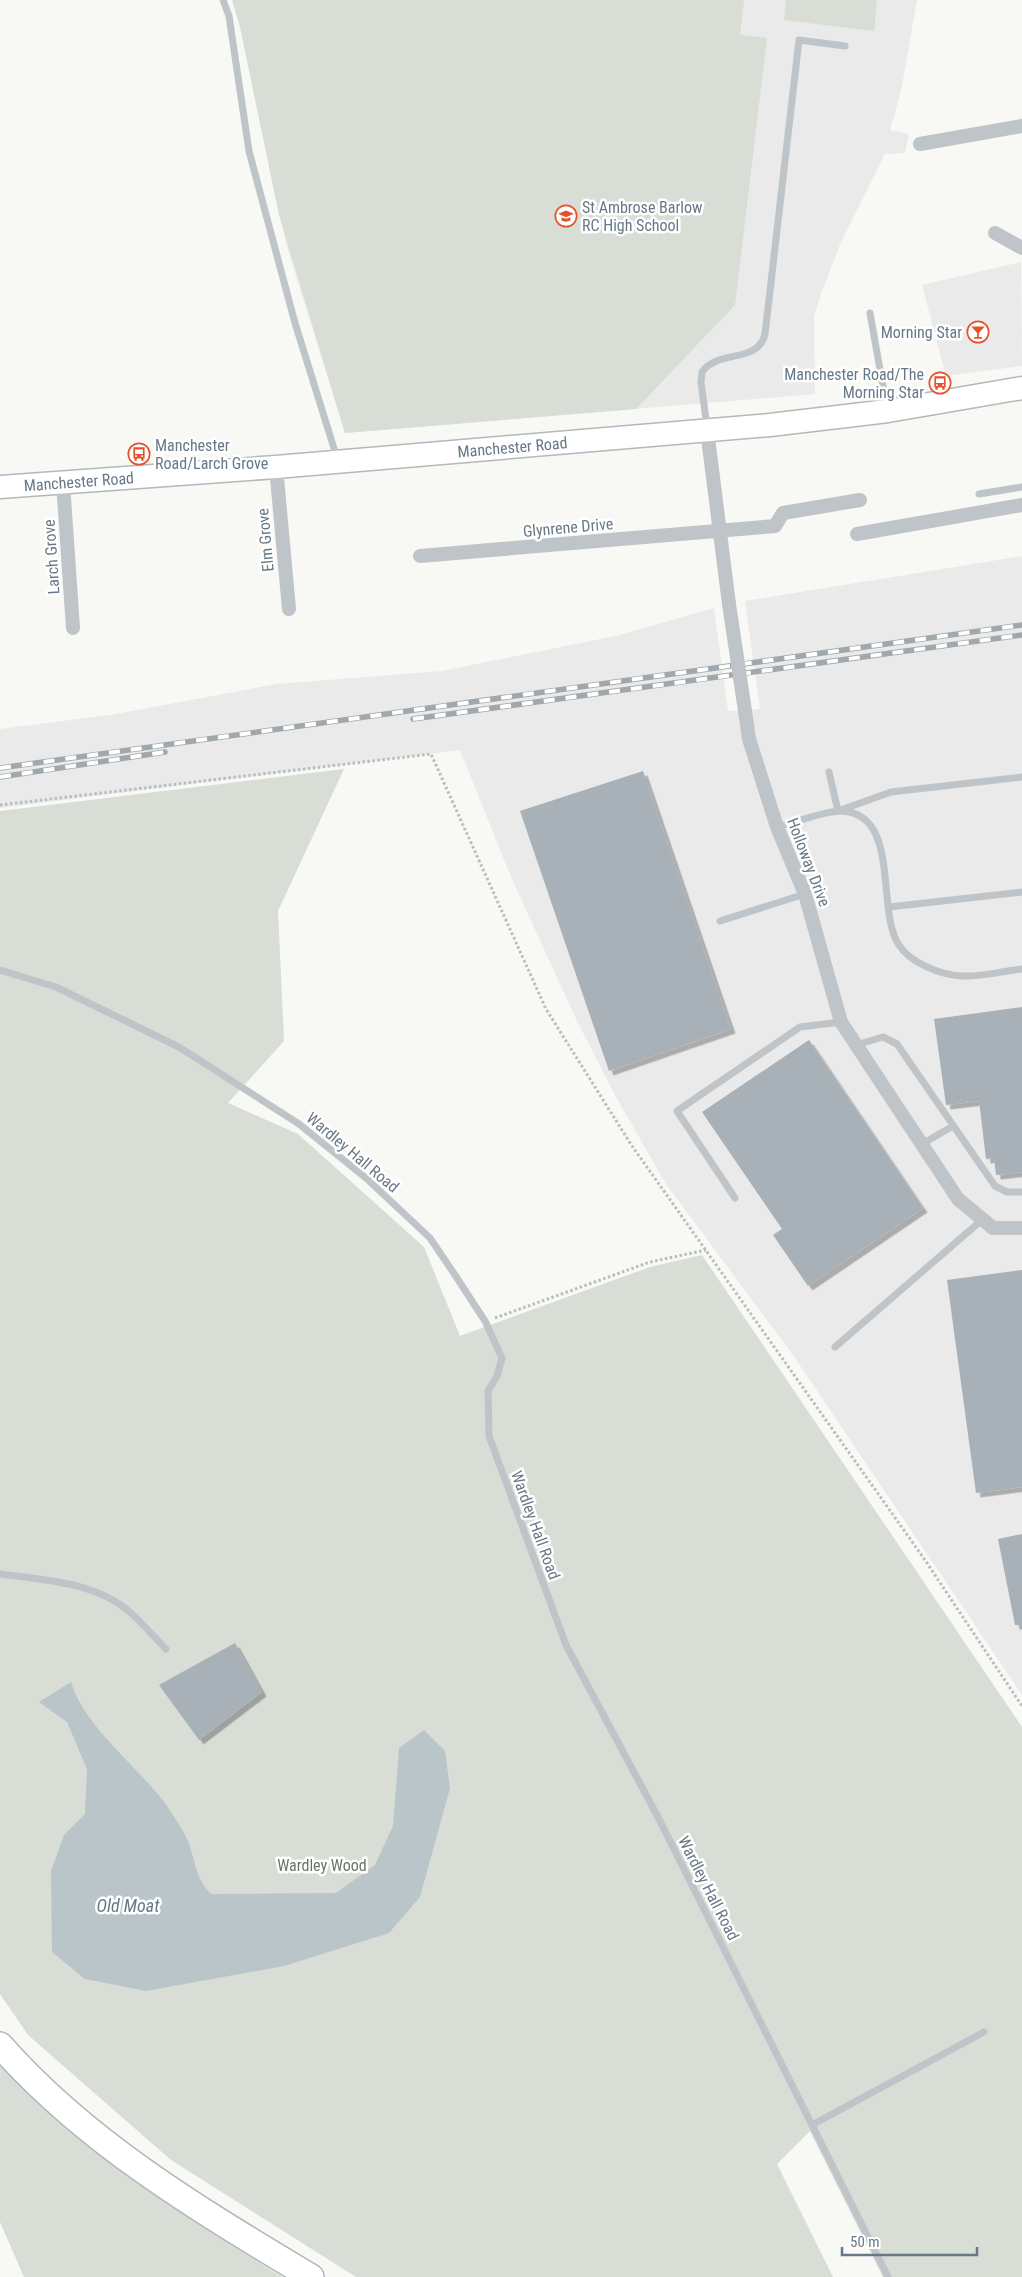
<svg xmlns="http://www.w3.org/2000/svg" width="1022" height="2277" viewBox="0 0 1022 2277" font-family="'Roboto Condensed',sans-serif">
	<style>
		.built { fill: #e9eae9 }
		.green { fill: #d8ddd5 }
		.water { fill: #b9c5c9 }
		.building { fill: #a8b1b7; filter: url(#shadow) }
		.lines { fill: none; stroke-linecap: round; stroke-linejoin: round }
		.primary-casing { stroke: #b3b8bc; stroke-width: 25 }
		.motorway-casing { stroke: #b2b7bb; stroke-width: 28 }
		.path { stroke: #b9bdc0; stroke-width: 3; stroke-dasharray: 2.5 2.5; stroke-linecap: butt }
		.service { stroke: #bfc4c8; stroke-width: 7 }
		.minor { stroke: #bfc4c8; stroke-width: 14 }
		.primary { stroke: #fff; stroke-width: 22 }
		.motorway { stroke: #fff; stroke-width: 25 }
		.rail-casing { stroke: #a0a8ad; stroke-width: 5.5 }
		.rail { stroke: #fff; stroke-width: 4; stroke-dasharray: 11; stroke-linecap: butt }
		.minor-bridge { stroke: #bfc4c8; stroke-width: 14 }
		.labels { text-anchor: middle; stroke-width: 5; stroke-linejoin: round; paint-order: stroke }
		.poi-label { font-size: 16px; fill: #677986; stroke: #fff; text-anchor: start }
		.street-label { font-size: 16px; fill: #677986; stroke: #fff }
		.park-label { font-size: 16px; fill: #667862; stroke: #fff }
		.water-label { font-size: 18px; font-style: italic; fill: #637a82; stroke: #fff }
	</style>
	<defs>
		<filter id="shadow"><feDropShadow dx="4.5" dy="4.5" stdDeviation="0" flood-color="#0004"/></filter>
	</defs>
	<rect width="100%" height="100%" fill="#f8f8f5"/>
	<g class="built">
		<path d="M232 0H917L901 91 890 130 909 134 905 153 885 154 841 242 822 291 814 316 815 394 345 433 287 247 240 27Z"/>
		<path d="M1021 262 1022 366 946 376 922 285Z"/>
		<path d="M1022 556V1695L793 1355 666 1184 615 1095 577 1021 511 877 460 750 0 808V729L110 715 277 684 442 671 620 635 714 608 728 711 760 709 745 601Z"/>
	</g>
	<g class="green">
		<path d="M232 0H744L740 35 767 38 735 305 636 409 345 433 279 215 240 27Z"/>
		<path d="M786 0H877L874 31 784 20Z"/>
		<path d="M344 769 278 911 284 1041 228 1103 298 1134 424 1247 460 1336 650 1267 702 1255 1022 1727V2277H883L810 2131 777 2164 833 2277H356L171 2160 28 2035 0 1994V811Z"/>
		<path d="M0 2066 87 2146 153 2194 282 2277H24L0 2222Z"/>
	</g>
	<path class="water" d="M71 1682C84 1727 140 1768 167 1806 173 1815 180 1825 185 1835 196 1856 193 1876 211 1894L336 1893 375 1865 393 1826 399 1748 424 1730 445 1751 450 1788 420 1897 389 1933 284 1966 146 1991 85 1979 52 1952 51 1871 64 1835 85 1814 87 1769 67 1722 39 1702Z"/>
	<g class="building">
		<path d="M643 771 731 1029 609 1071 520 811Z"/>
		<path d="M1022 1007V1172L996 1175 994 1158 986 1159 979 1101 946 1105 934 1019Z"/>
		<path d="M809 1040 923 1208 808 1286 773 1235 782 1229 702 1112Z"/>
		<path d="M1022 1270V1487L976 1493 947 1280Z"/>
		<path d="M1022 1534V1625H1015L998 1539Z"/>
		<path d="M235 1643 262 1692 199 1740 159 1685Z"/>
	</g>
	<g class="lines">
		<g class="primary-casing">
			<g id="primary">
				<path id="s1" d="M0 487 276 467 770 425 888 411 1022 388"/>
			</g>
		</g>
		<g class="motorway-casing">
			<path id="motorway" d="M0 2045C86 2143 201 2211 311 2277"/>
		</g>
		<g class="path">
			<path d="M0 805 431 754 546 1009 632 1146 925 1560 1022 1706"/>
			<path d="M495 1318 650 1262 706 1250"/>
		</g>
		<g class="service">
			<path d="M223 0 229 16 249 151 295 323 337 458"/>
			<path d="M870 313 887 409"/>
			<path d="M707 427 701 382 702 372C718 349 758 364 765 334L799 40 845 46"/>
			<path d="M979 494 1022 487"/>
			<path d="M829 772 838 811 891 792 1022 777"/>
			<path d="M777 827C793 823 825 811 840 811 902 812 875 910 899 945 910 963 941 975 962 976 981 977 1003 971 1022 969"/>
			<path d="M889 907 1022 892"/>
			<path d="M720 921 805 894"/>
			<path d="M0 970 56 987 179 1047 299 1124 366 1178 430 1238 455 1275 485 1321 502 1358 497 1376 488 1391 489 1436 566 1645 659 1819 888 2277"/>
			<path d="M856 1045 883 1037 897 1044 995 1186 1007 1192H1022"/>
			<path d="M922 1144 953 1126"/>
			<path d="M735 1198 677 1111 800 1027 841 1022"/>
			<path d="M835 1347 983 1219"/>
			<path d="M0 1574C44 1580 96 1582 131 1613 143 1624 154 1637 166 1649"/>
			<path d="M812 2125 984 2032"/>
		</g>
		<g class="minor">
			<path d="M920 144 1022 126"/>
			<path d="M995 233 1022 248"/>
			<path d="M707 430 729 604"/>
			<path d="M276 467 289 609"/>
			<path d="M63 483 73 628"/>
			<path d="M857 534 1022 505"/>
			<path d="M420 556 775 526 783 513 860 500"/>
			<path d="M745 711 749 739 777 827 805 894 841 1022 958 1199 993 1228H1022"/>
		</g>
		<use href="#primary" class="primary"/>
		<use href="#motorway" class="motorway"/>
		<g class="rail-casing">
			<g id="rail">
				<path d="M413 719 1022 635"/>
				<path d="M0 768 1022 625"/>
				<path d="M0 777 165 752"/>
			</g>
		</g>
		<use href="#rail" class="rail"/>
		<path class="minor-bridge" d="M729 604 745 711"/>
	</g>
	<defs>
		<g id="school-ring" transform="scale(1.125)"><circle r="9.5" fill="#fff" stroke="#e2552c" stroke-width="1.5"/><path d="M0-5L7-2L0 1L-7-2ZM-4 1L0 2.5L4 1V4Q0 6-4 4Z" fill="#e2552c"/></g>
		<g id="bar-ring" transform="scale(1.125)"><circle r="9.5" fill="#fff" stroke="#e2552c" stroke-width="1.5"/><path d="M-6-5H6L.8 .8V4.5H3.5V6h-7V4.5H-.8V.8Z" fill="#e2552c"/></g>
		<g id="bus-ring" transform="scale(1.125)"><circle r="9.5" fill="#fff" stroke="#e2552c" stroke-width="1.5"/><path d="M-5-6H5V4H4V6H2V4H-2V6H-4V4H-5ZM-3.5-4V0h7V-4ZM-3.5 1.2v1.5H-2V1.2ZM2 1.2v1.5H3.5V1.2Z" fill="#e2552c"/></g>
	</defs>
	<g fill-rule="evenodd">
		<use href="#school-ring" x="566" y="216"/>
		<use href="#bar-ring" x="978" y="332"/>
		<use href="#bus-ring" x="940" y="383"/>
		<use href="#bus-ring" x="139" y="454"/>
	</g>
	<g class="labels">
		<g class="poi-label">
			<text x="582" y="213">St Ambrose Barlow<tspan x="582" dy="18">RC High School</tspan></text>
			<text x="962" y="338" text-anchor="end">Morning Star</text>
			<text x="924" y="380" text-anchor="end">Manchester Road/The<tspan x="924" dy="18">Morning Star</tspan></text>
			<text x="155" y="451">Manchester<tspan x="155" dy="18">Road/Larch Grove</tspan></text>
		</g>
		<g class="street-label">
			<text dy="6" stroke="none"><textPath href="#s1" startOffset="514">Manchester Road</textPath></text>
			<text dy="6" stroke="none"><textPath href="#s1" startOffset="79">Manchester Road</textPath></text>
			<text transform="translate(568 527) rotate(-5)" y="6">Glynrene Drive</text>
			<text transform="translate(265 540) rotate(-95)" y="6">Elm Grove</text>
			<text transform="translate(51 557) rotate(-94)" y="6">Larch Grove</text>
			<text transform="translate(809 862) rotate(69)" y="6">Holloway Drive</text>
			<text transform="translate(353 1152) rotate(40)" y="6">Wardley Hall Road</text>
			<text transform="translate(536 1525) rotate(70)" y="6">Wardley Hall Road</text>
			<text transform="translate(709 1888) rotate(63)" y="6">Wardley Hall Road</text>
		</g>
		<g class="park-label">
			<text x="322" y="1871">Wardley Wood</text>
		</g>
		<g class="water-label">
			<text x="128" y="1912">Old Moat</text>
		</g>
	</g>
	<path d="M842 2247v8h135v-8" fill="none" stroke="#677986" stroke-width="2.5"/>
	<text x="850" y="2247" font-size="15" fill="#677986" stroke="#ffffff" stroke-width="4" paint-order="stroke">50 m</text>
</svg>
